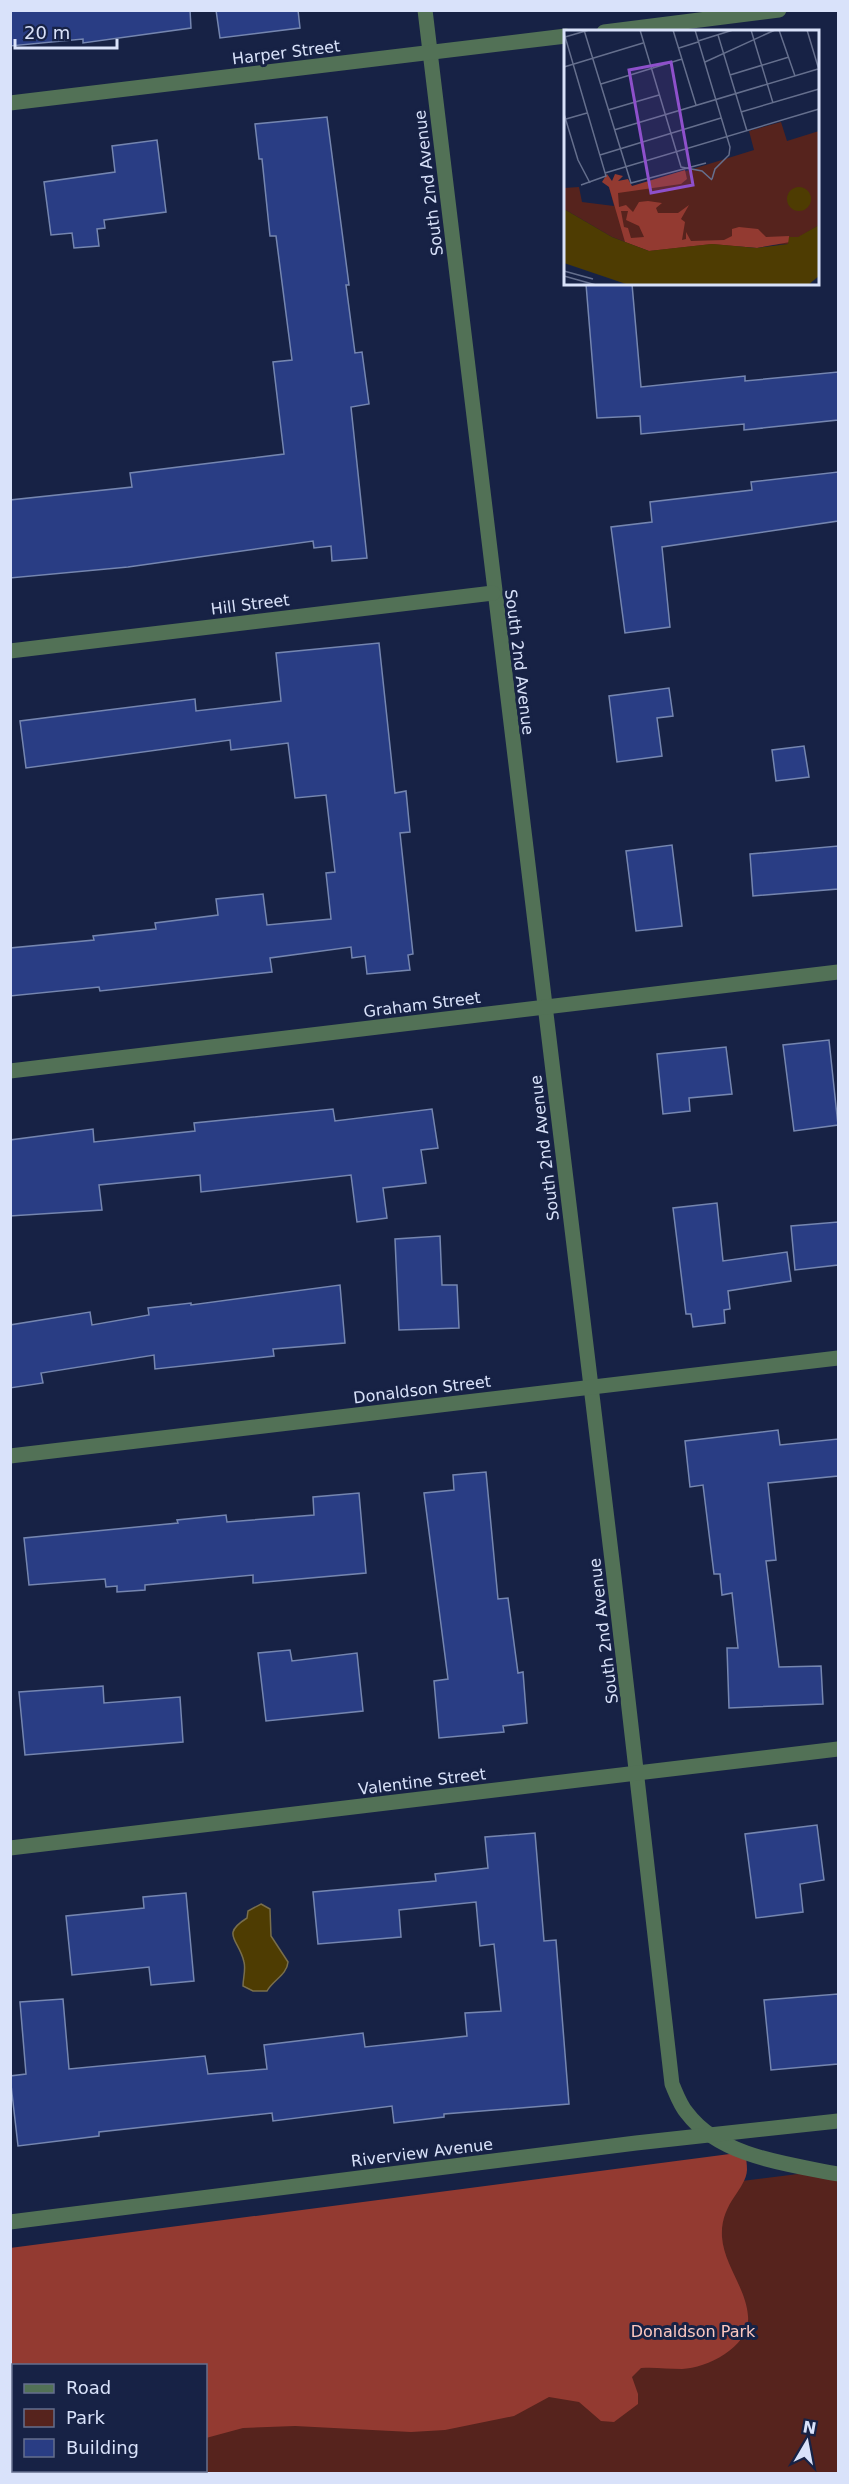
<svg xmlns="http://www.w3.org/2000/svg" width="849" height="2484" viewBox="0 0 849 2484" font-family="'DejaVu Sans',sans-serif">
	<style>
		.green { fill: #56231d; fill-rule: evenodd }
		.forest { fill: #933a31 }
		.water { fill: #4e3c02; stroke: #786e4c; stroke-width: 1.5 }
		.building { fill: #293d84; stroke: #7586b0; stroke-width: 1.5 }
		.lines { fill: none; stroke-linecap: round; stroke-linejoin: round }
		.minor { stroke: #527156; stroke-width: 15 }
		.labels { text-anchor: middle; stroke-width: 6; stroke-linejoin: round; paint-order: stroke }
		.street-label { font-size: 16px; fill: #d9e2fa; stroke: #172245 }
		.park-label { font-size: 16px; fill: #fcc8c0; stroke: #172245 }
		.inset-road { fill: none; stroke: #656f8d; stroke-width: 1.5 }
		.view { fill: #8e50cb; fill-opacity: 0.15; stroke: #8e50cb; stroke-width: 3 }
		.inset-edge { fill: none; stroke: #d9e2fa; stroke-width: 3 }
	</style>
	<rect width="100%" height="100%" fill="#172245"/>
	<path class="green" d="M838 2169V2473H11L10 2272ZM14 2366H206V2470H14Z"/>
	<path class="forest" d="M745 2152C746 2157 747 2164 747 2170 746 2190 720 2203 722 2237 724 2265 746 2288 748 2316 751 2346 708 2368 682 2369 668 2369 655 2367 641 2368L632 2377 638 2394V2404L614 2422 601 2421 579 2402 549 2397 514 2416 445 2430 411 2432 295 2426 243 2428 206 2438V2366H14L13 2442H11L10 2248Z"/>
	<path class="water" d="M261 1904 270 1909 271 1936 288 1962C287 1975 273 1980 267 1991H253L243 1986C243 1978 246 1970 244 1962 239 1939 220 1935 247 1918L248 1911Z"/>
	<g class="building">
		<path d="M10 10H190L191 28 83 43V39L10 46Z"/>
		<path d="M216 10H298L300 28 220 38Z"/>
		<path d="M327 117 349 285H346L355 353 362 352 369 404 351 407 367 558 332 561 331 546 314 548 313 541 128 567 10 578V500L132 487 130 473 284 454 273 362 292 360 276 236H270L262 159H259L255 124Z"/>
		<path d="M157 140 166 212 104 220 105 228 97 229 99 246 74 248 72 233 51 235 44 182 115 172 112 146Z"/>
		<path d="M586 284H632L641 387 745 376V381L838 372V420L744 430V424L641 434 640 416 597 418Z"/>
		<path d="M838 472V521L662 547 670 627 625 633 611 527 652 522 650 502 752 490 751 482Z"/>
		<path d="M379 643 395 793 406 791 410 832 400 833 413 954 408 955 410 970 367 974 365 956 352 958 351 947 270 958 272 972 100 991 99 987 10 996V948L94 940 93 936 156 929 155 923 218 915 216 899 263 894 267 925 331 919 326 873 335 872 326 795 295 798 288 743 231 750 230 740 26 768 20 721 195 699 196 711 281 701 276 653Z"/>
		<path d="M669 688 673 716 657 718 662 756 617 762 609 696Z"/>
		<path d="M804 746 809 777 776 781 772 750Z"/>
		<path d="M672 845 682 926 636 931 626 851Z"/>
		<path d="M838 846V889L753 896 750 854Z"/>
		<path d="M829 1040 838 1125 794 1131 783 1045Z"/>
		<path d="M726 1047 732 1094 689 1098 690 1111 663 1114 657 1054Z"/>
		<path d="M333 1109 335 1121 432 1109 438 1148 421 1150 426 1183 383 1188 387 1218 357 1222 351 1175 201 1192 200 1175 99 1185 102 1210 10 1216V1140L93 1129 94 1142 195 1131 194 1123Z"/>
		<path d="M717 1203 723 1261 787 1252 791 1281 728 1291 730 1309 724 1310 725 1323 693 1327 691 1314H686L673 1208Z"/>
		<path d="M838 1222V1265L795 1270 791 1226Z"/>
		<path d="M440 1236 442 1285H457L459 1328 399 1330 395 1239Z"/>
		<path d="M340 1285 345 1343 273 1349 274 1356 155 1369 154 1355 41 1373 43 1383 10 1388V1325L90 1312 92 1325 149 1315 148 1308 191 1303V1305Z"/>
		<path d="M778 1430 780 1445 838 1439V1476L768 1483 776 1560 766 1561 779 1667 821 1666 823 1704 729 1708 727 1648H738L732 1593 722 1595 720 1574H714L703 1485 690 1487 685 1441Z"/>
		<path d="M486 1472 498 1599 508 1598 518 1673 523 1672 527 1723 503 1726 504 1732 439 1738 434 1681 448 1679 424 1493 454 1490 453 1475Z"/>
		<path d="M359 1493 366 1573 253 1583V1575L145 1585V1590L117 1592V1586L106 1587 105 1579 29 1585 24 1538 178 1523 177 1520 226 1515 227 1522 314 1515 313 1497Z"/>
		<path d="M290 1650 292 1661 357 1653 363 1711 266 1721 258 1653Z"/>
		<path d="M103 1686 104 1703 180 1697 183 1742 25 1755 19 1692Z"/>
		<path d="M817 1825 824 1880 800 1884 803 1912 756 1918 745 1834Z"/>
		<path d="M535 1833 544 1941 556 1940 569 2104 444 2114V2117L394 2123 392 2106 273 2121 272 2113 99 2132V2136L18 2146 10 2076 26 2074 20 2002 63 1999 69 2069 205 2056 208 2074 267 2069 264 2045 363 2033 365 2047 467 2036 465 2013 501 2011 494 1944 480 1946 476 1902 399 1910 401 1937 318 1944 313 1892 436 1881 435 1874 488 1868 485 1837Z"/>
		<path d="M186 1893 194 1981 151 1985 149 1967 72 1975 66 1916 144 1908 143 1897Z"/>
		<path d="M838 1994V2064L771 2070 764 2000Z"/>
	</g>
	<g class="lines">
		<g class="minor">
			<path d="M425 10C505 702 596 1392 672 2084 676 2093 680 2105 687 2113 720 2157 788 2164 838 2174"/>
			<path d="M604 32 779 10"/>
			<path d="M10 103 566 36"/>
			<path d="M10 651 493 593"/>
			<path d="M10 1071 838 972"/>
			<path d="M10 1456 838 1358"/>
			<path d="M10 1848 838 1749"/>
			<path d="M10 2222 636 2143 838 2121"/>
		</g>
	</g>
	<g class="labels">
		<g class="street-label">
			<text transform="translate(286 52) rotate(-7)" y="6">Harper Street</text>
			<text transform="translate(428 183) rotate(-97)" y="6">South 2nd Avenue</text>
			<text transform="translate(250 604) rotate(-7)" y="6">Hill Street</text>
			<text transform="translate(520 662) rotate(83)" y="6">South 2nd Avenue</text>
			<text transform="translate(422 1004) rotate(-7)" y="6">Graham Street</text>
			<text transform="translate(544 1148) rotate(-97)" y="6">South 2nd Avenue</text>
			<text transform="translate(422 1389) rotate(-7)" y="6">Donaldson Street</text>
			<text transform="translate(603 1631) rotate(-97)" y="6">South 2nd Avenue</text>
			<text transform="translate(422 1781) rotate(-7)" y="6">Valentine Street</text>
			<text transform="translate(422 2152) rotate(-7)" y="6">Riverview Avenue</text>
		</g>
		<g class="park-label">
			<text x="693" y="2337">Donaldson Park</text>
		</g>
	</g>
	<g transform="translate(564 30)">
		<rect width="255" height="255" fill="#172245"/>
		<path d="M217 92 223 111 255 101V195L224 214 85 221 48 207 0 179V158L15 157 18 172 50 176 44 153 61 160 190 120 185 101Z" fill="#56231d"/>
		<path d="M121 140 123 149 117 154 54 163 55 177 62 175 69 182 75 172 84 171 98 173 92 178 94 183H114L125 175 117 189 121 192 118 210 122 209V202L127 211 160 210 168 206V199L175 197 194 199 202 207 225 206 226 212 193 218 148 214 85 221 61 212 45 157 38 152 43 144 48 151 51 144 59 146 54 151 64 149 68 156ZM57 181H64L62 190 75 196 80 207 67 208 64 198 60 197Z" fill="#933a31" fill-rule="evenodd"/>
		<path d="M223 169a12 12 0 1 1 24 0a12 12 0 1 1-24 0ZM0 179 48 207 85 221 148 214 193 218 224 214 225 207H234L255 195V246L244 255H65L0 233Z" fill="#4e3c02"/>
		<path class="inset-road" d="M20 0 67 153 142 133M76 0 117 137 138 141 148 150M109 0 132 75M131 0 166 117 165 125 151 139 148 149M187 0 209 73M215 0 231 46M243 0 255 40M0 3 42 146 17 155M154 5 183 101M1 7 25 0M134 11 169 0M115 18 134 12M141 32 211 0M0 37 79 13M166 45 225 27M37 54 118 29M44 80 95 65M177 82 255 59M0 84 14 130 26 153M2 89 23 83M50 100 254 39M36 125 157 88M41 143 255 79M0 241 29 249M0 246 32 255"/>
		<path class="view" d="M107 32 129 155 87 163 65 40Z"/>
		<rect width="255" height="255" class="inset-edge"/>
	</g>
	<rect width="849" height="2484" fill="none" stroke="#d9e2fa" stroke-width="24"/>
	<rect x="12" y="2364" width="195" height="108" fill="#172245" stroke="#656f8d" stroke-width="1.5"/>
	<rect x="24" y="2384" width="30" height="9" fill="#527156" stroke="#656f8d" stroke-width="1.5"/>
	<text x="66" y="2394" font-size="18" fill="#d9e2fa">Road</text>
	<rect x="24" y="2409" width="30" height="18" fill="#56231d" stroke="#656f8d" stroke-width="1.5"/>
	<text x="66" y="2424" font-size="18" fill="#d9e2fa">Park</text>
	<rect x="24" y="2439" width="30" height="18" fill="#293d84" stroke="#656f8d" stroke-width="1.5"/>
	<text x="66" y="2454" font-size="18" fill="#d9e2fa">Building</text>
	<g transform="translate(807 2442) rotate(10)" stroke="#172245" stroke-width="4.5" paint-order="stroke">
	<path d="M0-4.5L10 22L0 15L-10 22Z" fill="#d9e2fa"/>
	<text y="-9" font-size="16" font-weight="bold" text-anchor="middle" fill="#d9e2fa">N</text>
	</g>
	<path d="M15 39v9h102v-9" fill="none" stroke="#d9e2fa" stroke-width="3"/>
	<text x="24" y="39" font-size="18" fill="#d9e2fa" stroke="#172245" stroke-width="4.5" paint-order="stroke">20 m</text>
</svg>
